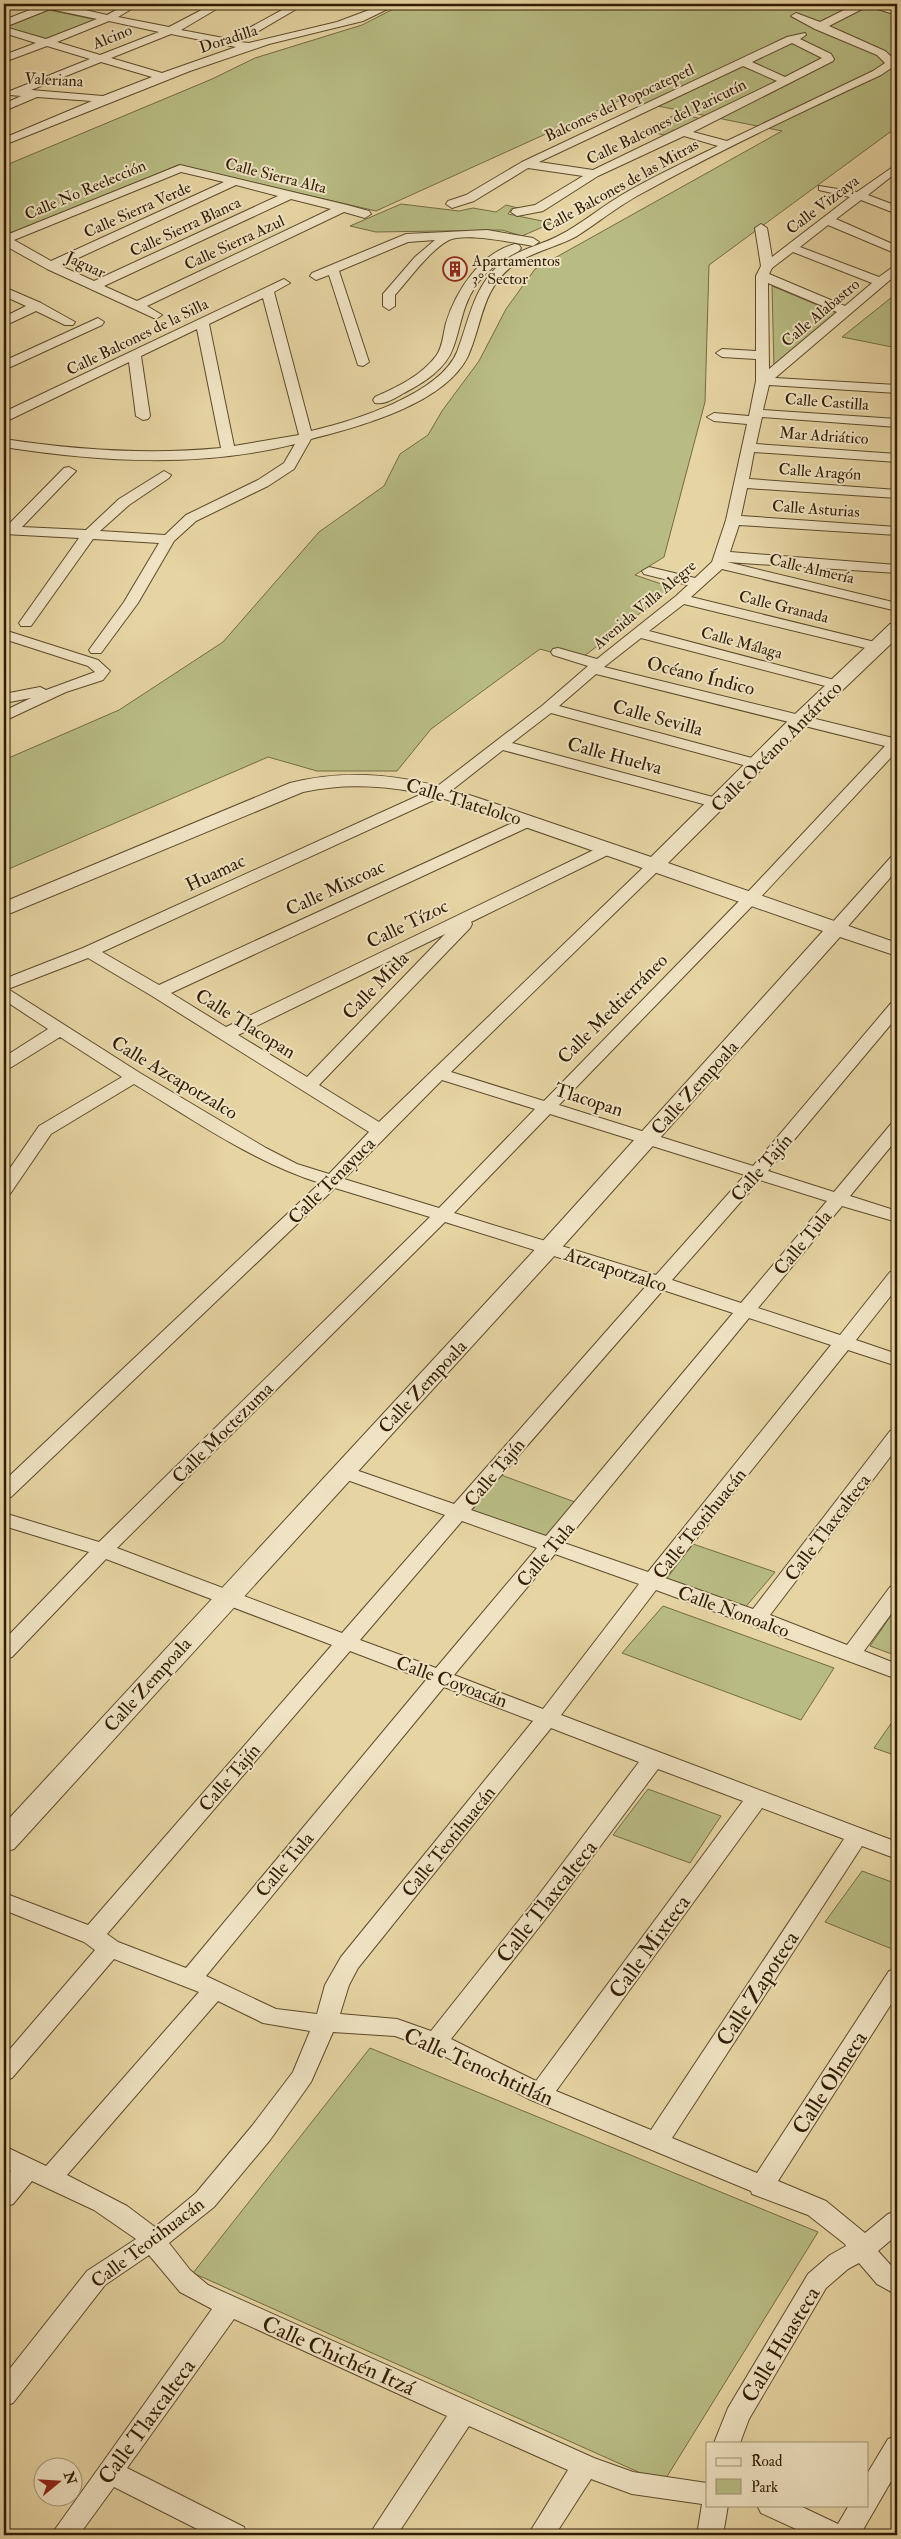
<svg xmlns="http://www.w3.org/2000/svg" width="901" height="2539" viewBox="0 0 901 2539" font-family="'IM FELL Double Pica',serif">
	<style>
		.green { fill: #b8bc83; stroke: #746c43 }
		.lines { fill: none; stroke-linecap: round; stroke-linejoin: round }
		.minor-casing { stroke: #5e4a2b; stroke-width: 2 }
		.tertiary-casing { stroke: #5e4a2b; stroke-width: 2 }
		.minor { fill: #efe3c3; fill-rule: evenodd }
		.tertiary { fill: #efe3c3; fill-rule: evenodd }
		.labels { text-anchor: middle; stroke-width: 4; stroke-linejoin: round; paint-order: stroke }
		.far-street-label { font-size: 16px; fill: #311c03; stroke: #efe3c3 }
		.far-poi-label { font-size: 16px; fill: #311c03; stroke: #efe3c3; text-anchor: start }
		.street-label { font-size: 19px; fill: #311c03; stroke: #efe3c3 }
		.near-street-label { font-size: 22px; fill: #311c03; stroke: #efe3c3 }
	</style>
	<rect width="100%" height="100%" fill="#e6d4a2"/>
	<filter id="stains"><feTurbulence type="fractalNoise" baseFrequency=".004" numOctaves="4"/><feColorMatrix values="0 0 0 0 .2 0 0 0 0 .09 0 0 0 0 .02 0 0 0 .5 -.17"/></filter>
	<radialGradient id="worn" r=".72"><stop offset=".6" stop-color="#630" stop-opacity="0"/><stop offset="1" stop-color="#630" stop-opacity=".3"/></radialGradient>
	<g class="green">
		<path d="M403 4H897V127L709 265 705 402 664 557 635 575 673 588 579 660 540 649 431 729 397 771H317L268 757 4 871V760L119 710 223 642 319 532 384 486 400 454 428 435 442 411 479 361 506 309 535 269 782 131 623 99 376 211 178 165 17 234 4 230V166L212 79 255 58 362 25Z"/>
		<path d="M49 10 97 20 45 39 4 28Z"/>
		<path d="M679 113 701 119 664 135 643 130Z"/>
		<path d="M401 204 459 211 473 208 496 212 506 205 518 208 511 209 508 214 552 223 522 236 502 230 376 232 350 226Z"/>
		<path d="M772 286 839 314 774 369Z"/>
		<path d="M897 293V348L842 337Z"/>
		<path d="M501 1475 575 1502 544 1541 469 1513Z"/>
		<path d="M693 1544 775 1572 743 1610 664 1582Z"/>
		<path d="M663 1606 834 1668 801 1720 622 1653Z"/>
		<path d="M894 1611 897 1612V1656L870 1646Z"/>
		<path d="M897 1715V1756L874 1748Z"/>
		<path d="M648 1789 721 1816 690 1863 613 1835Z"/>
		<path d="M862 1871 897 1884V1951L825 1922Z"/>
		<path d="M370 2048 818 2232 663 2483 193 2273Z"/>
	</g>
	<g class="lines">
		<g class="minor-casing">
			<g id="minor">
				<path d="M45 4H59L107 15 127 4H140L118 17 169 27 213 4H225L181 30 229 39 293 4H305L240 42 249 43 337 22 385 4H398L363 21 269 44 190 71 4 145V138L92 101 37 97 4 111V104L21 96 10 95V91L90 59 47 46 4 62V55L36 43 4 33V20ZM50 9 97 19 46 39 5 27ZM109 21 159 32 100 55 57 42ZM171 34 236 47 162 73 111 58ZM101 62 152 77 103 96 31 90Z"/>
				<path d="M856 4H881L897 9V15L868 6 829 26 885 51 895 60 894 66 881 75C799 113 716 152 637 196 616 208 597 223 577 236 557 247 534 251 515 264 481 288 483 323 468 356 445 404 358 427 311 439L294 469 268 486 196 521 174 541 138 603 101 653H91L89 650 124 602 159 543 93 539 31 626H21L19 623 79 538 4 534V526H7L64 468 69 467 76 471 22 527 86 530 119 499 164 471 171 475 169 478 129 505 100 531 165 535 186 515 258 480 284 463 295 444C201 468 99 462 4 447V439C76 450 148 455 221 448L197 329 141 356 150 416 148 419 143 420 136 416 129 362 9 420 4 421V412L284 279 290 283 274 292 311 431C353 421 439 395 457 352 469 321 473 288 499 265 517 249 540 246 560 235 581 224 600 208 620 196 652 177 685 162 718 146L684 136 598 176 543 211 517 216 511 212 513 209 535 205 583 176 528 168 474 201 452 208 446 204 448 201 466 195 522 162 787 37 805 33 806 35 800 39 831 54 834 59 833 61 693 132 727 141 873 71 885 63 877 55 815 29 791 16 796 13 820 22ZM792 43 822 58 785 77 752 62ZM743 66 777 81 593 170 539 162ZM263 298 299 435 234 446 209 324Z"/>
				<path d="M897 164V172L868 195 897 206V214L861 200 836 219 897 246V254L828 225 800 247 879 277 897 264V274L775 378 897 385V393L769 385 763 410 897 419V427L762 417 756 444 897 454V462L754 452 749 479 897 490V498L747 488 741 516 897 527V535L739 525 730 552 897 565V573L727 562 897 603V611L722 569 691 597 883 644 885 647 878 651 684 604 649 631 842 682 844 685 837 689 641 638 604 667 893 738 897 737V751L757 901 559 1105 753 1166 891 1003 897 1002V1017L768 1171 834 1192 891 1124 897 1123V1139L850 1196 897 1211V1222L842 1206 758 1308 840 1335 890 1272 897 1270V1288L856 1340 897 1354V1366L848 1350 665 1578 753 1609 890 1431 897 1429V1448L770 1615 847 1645 890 1587 897 1585V1606L864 1651 897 1664V1679L656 1590 561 1715 897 1842V1859L862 1846 672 2138 757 2173 889 1971 897 1969V1995L778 2181 826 2201 865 2233 888 2214 897 2211V2235L878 2251 897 2272V2295L877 2284 859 2263 848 2269 826 2288 749 2419 740 2443H714L728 2408 808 2274 830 2255 846 2246 845 2244 808 2215 752 2194 751 2191 531 2100 428 2048 395 2036 333 2032 311 2082 270 2140 214 2207 169 2243 190 2270 208 2285 594 2458 633 2472 707 2483V2505H728L723 2535H697L702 2504 632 2494 591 2479 555 2535H528L568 2470 469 2426 397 2535H369L447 2416 234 2319 127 2468 244 2527 247 2535H209L114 2487 79 2535H51L212 2309 180 2292 149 2255 105 2285 13 2403 4 2406V2376L87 2271 136 2239 94 2210 32 2181 13 2204 4 2207V2180L11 2171 4 2166V2146L46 2166 199 1992 114 1959 12 2078 4 2081V2056L95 1950 84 1942 4 1910V1893L88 1925 332 1645 106 1559 12 1657 4 1659V1640L89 1552 4 1526V1513L99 1542 430 1217 335 1188 11 1497 4 1498V1481L320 1183C253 1162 194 1120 134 1084L51 1134 10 1194 4 1195V1177L39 1126 122 1077 60 1037 10 1068 4 1069V1057L48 1029 4 1000V979L83 948 435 788 543 705 588 666 553 655 551 652 553 649 558 648 597 659 676 596 688 585 644 574 642 571 649 567 695 578 712 562 726 520 747 424 714 421 707 417 714 413 749 416 756 381V359L722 357 716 353 722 349 756 351V276L761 266 755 228 761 224 767 228 772 257 850 197 819 190V186L857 192ZM793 252 872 283 845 306 769 274 772 268ZM768 283 837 312 769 369ZM596 674 885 746 745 895 544 1101 451 1072 661 868 663 865 661 862H649L379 1122 319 1085 470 928 472 924 471 922 614 852 616 849 614 846H602L226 1027 171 993 535 824 537 821 529 816 523 818 159 985 102 952 447 794 503 750 718 808 726 803 724 800 512 743 551 713 758 769 766 764 763 761 559 706ZM445 934 307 1077 238 1035ZM88 958 152 996 369 1132 329 1174 297 1164 266 1148 140 1073 8 989ZM442 1080 535 1109 439 1208 344 1179ZM550 1114 745 1175 656 1275 454 1213ZM760 1180 827 1201 741 1303 672 1280ZM445 1222 647 1285 454 1504 350 1468 343 1466 336 1468 333 1472 336 1476 445 1515 342 1633 117 1548ZM663 1290 733 1313 546 1536 471 1510ZM749 1318 831 1345 648 1572 564 1543ZM462 1521 537 1548 436 1668 360 1640ZM555 1554 639 1584 543 1709 454 1675ZM350 1651 426 1680 186 1968 118 1942 107 1934ZM444 1687 533 1721 341 1957 325 1985 317 2014 276 2009 206 1976ZM551 1728 639 1762 535 1900 431 2031 397 2019 340 2014 349 1985 358 1968ZM658 1769 743 1801 536 2081 451 2039 551 1912ZM762 1808 844 1839 651 2130 556 2091ZM218 2001 263 2023 310 2031 293 2072 252 2126 196 2193 155 2227 127 2206 67 2175Z"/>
				<path d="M180 165 347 205 369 211 371 214 365 218 344 212 147 306 162 315 156 319 47 269 4 245V236ZM181 172 224 182 51 261 14 240ZM236 185 278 196 94 281 61 266ZM291 199 331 209 137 301 104 286Z"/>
				<path d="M487 230 533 238 539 242 533 246C515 243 465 232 449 240 430 250 410 278 395 295V306L389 310 383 306V294L415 257 435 240 408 242 339 271 369 362 363 366 358 365 329 275 316 280 310 276 312 273 406 234Z"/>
				<path d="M515 244 519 245 521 248 519 251C502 260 486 270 475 287 462 306 461 327 453 348 446 369 423 383 404 393 395 398 385 405 375 403L373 400 375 397C397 387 421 376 436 356 443 347 443 334 446 323 456 291 480 253 515 244Z"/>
				<path d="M4 287 41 303 75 322 73 325H65L36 311 4 326V317L26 306 4 296Z"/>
				<path d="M98 318 104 322 102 325 4 370V361Z"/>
				<path d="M4 630 98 660 110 671 103 680 66 692 4 721V711L31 698 4 703V694L40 687 46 690 95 672 88 666 4 639Z"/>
				<path d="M897 855V870L843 932H831L829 928 831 924 891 857Z"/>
				<path d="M897 2436V2471L860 2535H809L761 2513 757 2505H798L838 2524 849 2505H867V2474L888 2439Z"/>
			</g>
		</g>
		<g class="tertiary-casing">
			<path id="tertiary" d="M897 623V638L807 724 668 863 897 943V956L840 937 557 1253 14 1849 4 1852V1824L541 1243 823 931 436 796C391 786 348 782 303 792L11 913 4 915V902L290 783C375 762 443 785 522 813 565 828 608 842 651 857L793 716 890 624Z"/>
		</g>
		<use href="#minor" class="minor"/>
		<use href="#tertiary" class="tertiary"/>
	</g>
	<defs>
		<g id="building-ring" transform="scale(1.25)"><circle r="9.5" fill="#efe3c3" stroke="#8f2418" stroke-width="1.5"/><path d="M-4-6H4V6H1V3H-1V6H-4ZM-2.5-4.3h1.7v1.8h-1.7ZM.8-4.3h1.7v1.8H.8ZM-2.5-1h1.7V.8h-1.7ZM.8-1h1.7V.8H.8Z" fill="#8f2418"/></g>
	</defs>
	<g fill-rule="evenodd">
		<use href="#building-ring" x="455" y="269"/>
	</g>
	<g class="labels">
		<g class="far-street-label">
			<text transform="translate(112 36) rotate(-22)" y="6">Alcino</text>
			<text transform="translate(228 38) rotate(-18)" y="6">Doradilla</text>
			<text transform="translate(54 79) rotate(3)" y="6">Valeriana</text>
			<text transform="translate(619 102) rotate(-25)" y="6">Balcones del Popocatepetl</text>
			<text transform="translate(666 121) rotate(-26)" y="6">Calle Balcones del Paricutín</text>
			<text transform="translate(276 175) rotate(14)" y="6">Calle Sierra Alta</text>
			<text transform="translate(620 185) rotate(-29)" y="6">Calle Balcones de las Mitras</text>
			<text transform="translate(85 189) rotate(-23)" y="6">Calle No Reelección</text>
			<text transform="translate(822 204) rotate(-37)" y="6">Calle Vizcaya</text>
			<text transform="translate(137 209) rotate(-24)" y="6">Calle Sierra Verde</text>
			<text transform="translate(185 226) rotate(-25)" y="6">Calle Sierra Blanca</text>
			<text transform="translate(234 242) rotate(-25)" y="6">Calle Sierra Azul</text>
			<text transform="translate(86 264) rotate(25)" y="6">Jaguar</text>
			<text transform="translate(820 312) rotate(-40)" y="6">Calle Alabastro</text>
			<text transform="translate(137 336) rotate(-26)" y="6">Calle Balcones de la Silla</text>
			<text transform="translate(827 401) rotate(4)" y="6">Calle Castilla</text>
			<text transform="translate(824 435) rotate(4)" y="6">Mar Adriático</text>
			<text transform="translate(820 471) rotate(4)" y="6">Calle Aragón</text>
			<text transform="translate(816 508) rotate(4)" y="6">Calle Asturias</text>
			<text transform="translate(812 568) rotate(13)" y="6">Calle Almería</text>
			<text transform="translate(644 604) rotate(-40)" y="6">Avenida Villa Alegre</text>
			<text transform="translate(784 606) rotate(14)" y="6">Calle Granada</text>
			<text transform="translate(742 642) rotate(15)" y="6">Calle Málaga</text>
		</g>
		<g class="far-poi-label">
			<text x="472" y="266">Apartamentos<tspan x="472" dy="18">3° Sector</tspan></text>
		</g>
		<g class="street-label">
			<text transform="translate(701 675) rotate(14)" y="7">Océano Índico</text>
			<text transform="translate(658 717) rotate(15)" y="7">Calle Sevilla</text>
			<text transform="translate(776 746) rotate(-45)" y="7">Calle Océano Antártico</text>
			<text transform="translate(615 755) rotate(15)" y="7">Calle Huelva</text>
			<text transform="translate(464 801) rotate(17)" y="7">Calle Tlatelolco</text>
			<text transform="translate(215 872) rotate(-25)" y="7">Huamac</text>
			<text transform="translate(335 887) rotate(-25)" y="7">Calle Mixcoac</text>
			<text transform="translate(407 923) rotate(-26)" y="7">Calle Tízoc</text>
			<text transform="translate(375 985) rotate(-46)" y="7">Calle Mitla</text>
			<text transform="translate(612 1008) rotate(-45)" y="7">Calle Medtierráneo</text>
			<text transform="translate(246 1023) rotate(32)" y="7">Calle Tlacopan</text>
			<text transform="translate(175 1077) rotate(31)" y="7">Calle Azcapotzalco</text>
			<text transform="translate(694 1087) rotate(-48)" y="7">Calle Zempoala</text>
			<text transform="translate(589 1099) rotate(18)" y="7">Tlacopan</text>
			<text transform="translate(761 1167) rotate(-49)" y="7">Calle Tajín</text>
			<text transform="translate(331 1180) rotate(-45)" y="7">Calle Tenayuca</text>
			<text transform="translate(802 1242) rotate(-50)" y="7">Calle Tula</text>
			<text transform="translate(616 1269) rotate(18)" y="7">Atzcapotzalco</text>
			<text transform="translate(422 1386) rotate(-47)" y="7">Calle Zempoala</text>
			<text transform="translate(222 1432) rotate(-45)" y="7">Calle Moctezuma</text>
			<text transform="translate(494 1472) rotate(-50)" y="7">Calle Tajín</text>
			<text transform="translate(699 1523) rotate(-51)" y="7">Calle Teotihuacán</text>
			<text transform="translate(827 1527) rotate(-53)" y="7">Calle Tlaxcalteca</text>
			<text transform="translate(545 1554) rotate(-50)" y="7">Calle Tula</text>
			<text transform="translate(734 1611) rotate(20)" y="7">Calle Nonoalco</text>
			<text transform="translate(452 1681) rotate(20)" y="7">Calle Coyoacán</text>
			<text transform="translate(147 1684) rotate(-48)" y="7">Calle Zempoala</text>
			<text transform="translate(229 1777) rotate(-49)" y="7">Calle Tajín</text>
			<text transform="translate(448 1841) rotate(-51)" y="7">Calle Teotihuacán</text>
			<text transform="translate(284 1864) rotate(-50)" y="7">Calle Tula</text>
			<text transform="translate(147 2242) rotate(-37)" y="7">Calle Teotihuacán</text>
		</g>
		<g class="near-street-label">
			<text transform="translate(546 1901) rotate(-52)" y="8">Calle Tlaxcalteca</text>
			<text transform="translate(649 1946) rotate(-54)" y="8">Calle Mixteca</text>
			<text transform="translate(757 1988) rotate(-57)" y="8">Calle Zapoteca</text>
			<text transform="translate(479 2066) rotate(24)" y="8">Calle Tenochtitlán</text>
			<text transform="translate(829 2082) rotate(-57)" y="8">Calle Olmeca</text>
			<text transform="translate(780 2344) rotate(-59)" y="8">Calle Huasteca</text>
			<text transform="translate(339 2355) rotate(24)" y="8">Calle Chichén Itzá</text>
			<text transform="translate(146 2421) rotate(-54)" y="8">Calle Tlaxcalteca</text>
		</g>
	</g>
	<rect width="901" height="2539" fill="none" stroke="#e6d4a2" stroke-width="20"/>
	<rect x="5" y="5" width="891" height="2529" fill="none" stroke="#311c03" stroke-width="2.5"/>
	<rect x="10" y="10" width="881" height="2519" fill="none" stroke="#311c03"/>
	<rect x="706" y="2442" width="162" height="65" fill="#efe3c3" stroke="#a39376"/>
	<rect x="716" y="2458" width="25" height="8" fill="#efe3c3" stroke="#a39376"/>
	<text x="751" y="2466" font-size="15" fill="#311c03">Road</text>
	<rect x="716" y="2479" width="25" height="15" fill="#b8bc83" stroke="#a39376"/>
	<text x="751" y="2492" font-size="15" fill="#311c03">Park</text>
	<g transform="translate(58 2482) rotate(72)"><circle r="24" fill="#efe3c3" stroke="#a39376"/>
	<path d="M0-4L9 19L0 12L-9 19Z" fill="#8f2418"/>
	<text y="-8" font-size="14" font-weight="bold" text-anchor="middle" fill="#311c03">N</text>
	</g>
	<rect width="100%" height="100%" filter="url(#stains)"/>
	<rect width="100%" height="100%" fill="url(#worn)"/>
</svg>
